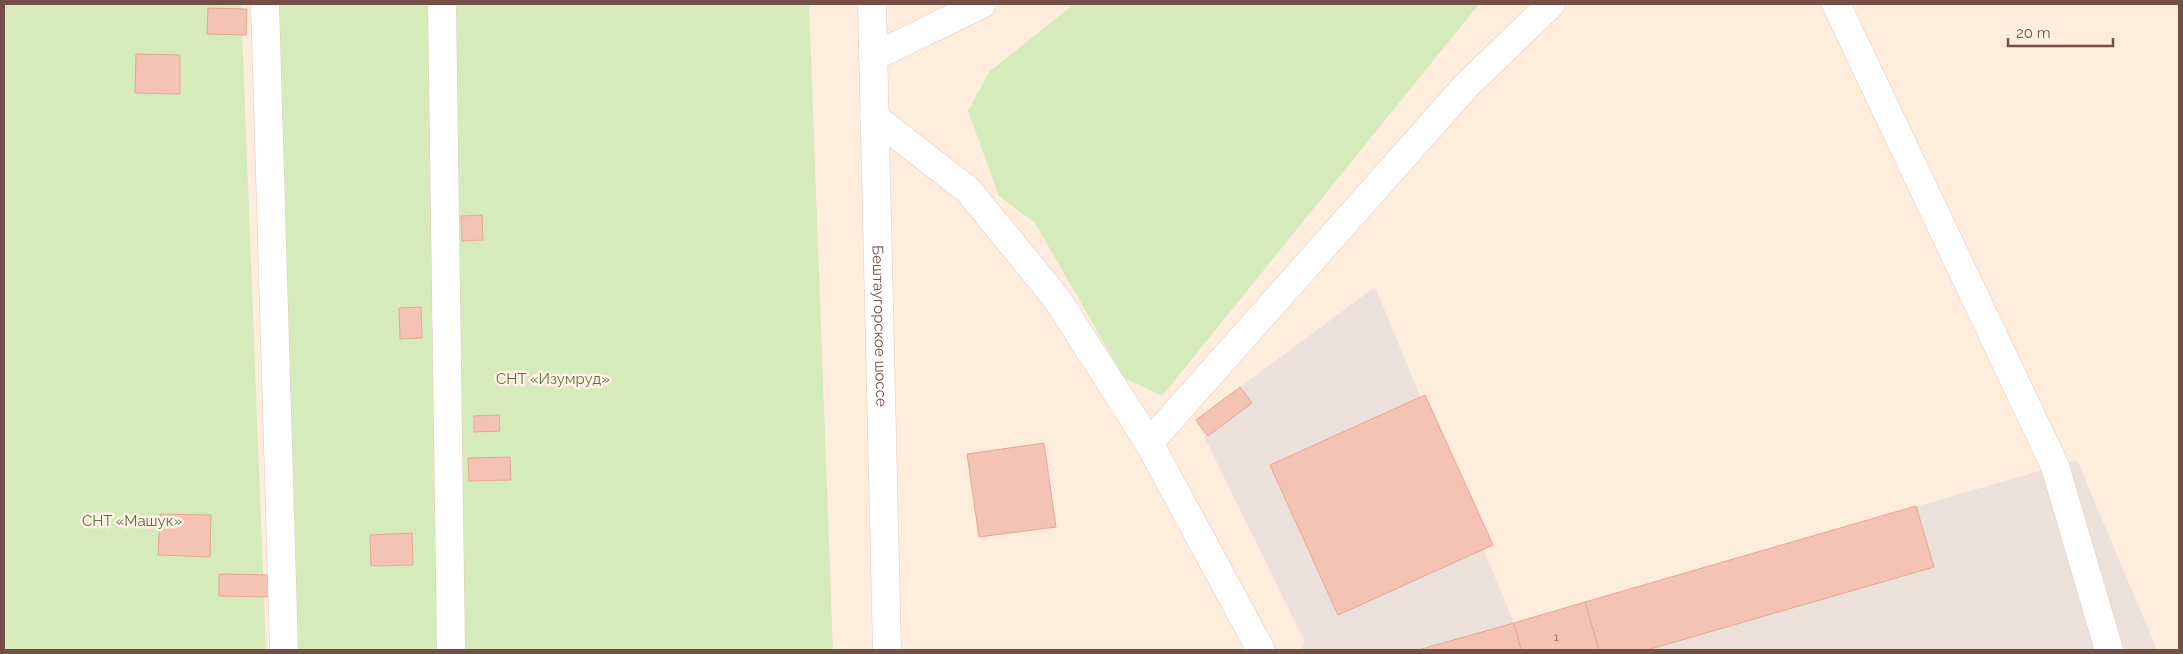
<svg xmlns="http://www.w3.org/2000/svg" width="2183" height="654" viewBox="0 0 2183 654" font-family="Raleway,sans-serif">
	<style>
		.industrial { fill: #ebe0da }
		.green { fill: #d6ebbc }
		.building { fill: #f5c3b3; stroke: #e9a693 }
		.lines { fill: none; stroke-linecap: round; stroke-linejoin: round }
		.minor-casing { stroke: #e4c9bc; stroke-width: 29 }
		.minor { stroke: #fff; stroke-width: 28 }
		.labels { text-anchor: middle; stroke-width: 5; stroke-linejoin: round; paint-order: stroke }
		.number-label { font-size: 12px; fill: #956b60 }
		.street-label { font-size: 15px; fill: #754e45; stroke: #fff1e5 }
		.park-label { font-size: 15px; fill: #54753a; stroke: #fff1e5 }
	</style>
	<rect width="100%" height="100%" fill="#feecdd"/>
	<path class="industrial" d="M1375 287 1514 623 2077 460 2157 650H1300L1305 642 1196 420Z"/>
	<g class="green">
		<path d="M4 4H241L266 650H4Z"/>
		<path d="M274 4H809L833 650H288Z"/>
		<path d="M1074 4H1479L1162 396 1124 378 1035 223 999 196 968 111 989 72Z"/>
	</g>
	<g class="building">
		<path d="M208 8 247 9 246 35 207 34Z"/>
		<path d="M136 54 180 55V94L135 93Z"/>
		<path d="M482 215 483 240 462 241 461 216Z"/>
		<path d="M421 307 422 338 400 339 399 308Z"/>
		<path d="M1240 387 1252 403 1208 436 1196 420Z"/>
		<path d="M1425 395 1493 545 1338 615 1270 465Z"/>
		<path d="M499 415 500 431 474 432V416Z"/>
		<path d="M1044 443 1056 527 979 537 967 454Z"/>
		<path d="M510 457 511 480 469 481 468 458Z"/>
		<path d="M1916 506 1934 567 1647 650H1599L1585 602Z"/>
		<path d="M160 514 211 515 210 557 158 555Z"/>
		<path d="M412 533 413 565 371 566 370 535Z"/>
		<path d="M219 574 271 575 270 597 219 596Z"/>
		<path d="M1585 602 1599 650H1521L1514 623Z"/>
		<path d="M1514 623 1521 650H1418Z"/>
	</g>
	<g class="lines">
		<g class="minor-casing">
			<g id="minor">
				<path d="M265 4 284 650"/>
				<path d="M442 4 451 650"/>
				<path id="s1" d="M872 4 887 650"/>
				<path d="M1836 4 2055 466 2109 650"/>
				<path d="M873 57 982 4"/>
				<path d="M874 117 968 190 1057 299 1149 443 1261 650"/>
				<path d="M1149 443 1467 85 1551 4"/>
			</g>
		</g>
		<use href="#minor" class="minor"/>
	</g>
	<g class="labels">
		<g class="number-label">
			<text x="1556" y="641">1</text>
		</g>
		<g class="street-label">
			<text dy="5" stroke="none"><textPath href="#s1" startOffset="322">Бештаугорское шоссе</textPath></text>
		</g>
		<g class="park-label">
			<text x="553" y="384">СНТ «Изумруд»</text>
			<text x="132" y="526">СНТ «Машук»</text>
		</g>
	</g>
	<rect width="2183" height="654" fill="none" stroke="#754e45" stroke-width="10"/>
	<path d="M2008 38v8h105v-8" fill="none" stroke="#754e45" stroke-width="2.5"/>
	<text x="2016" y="38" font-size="15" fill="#754e45" stroke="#fff1e5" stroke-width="4" paint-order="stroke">20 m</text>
</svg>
